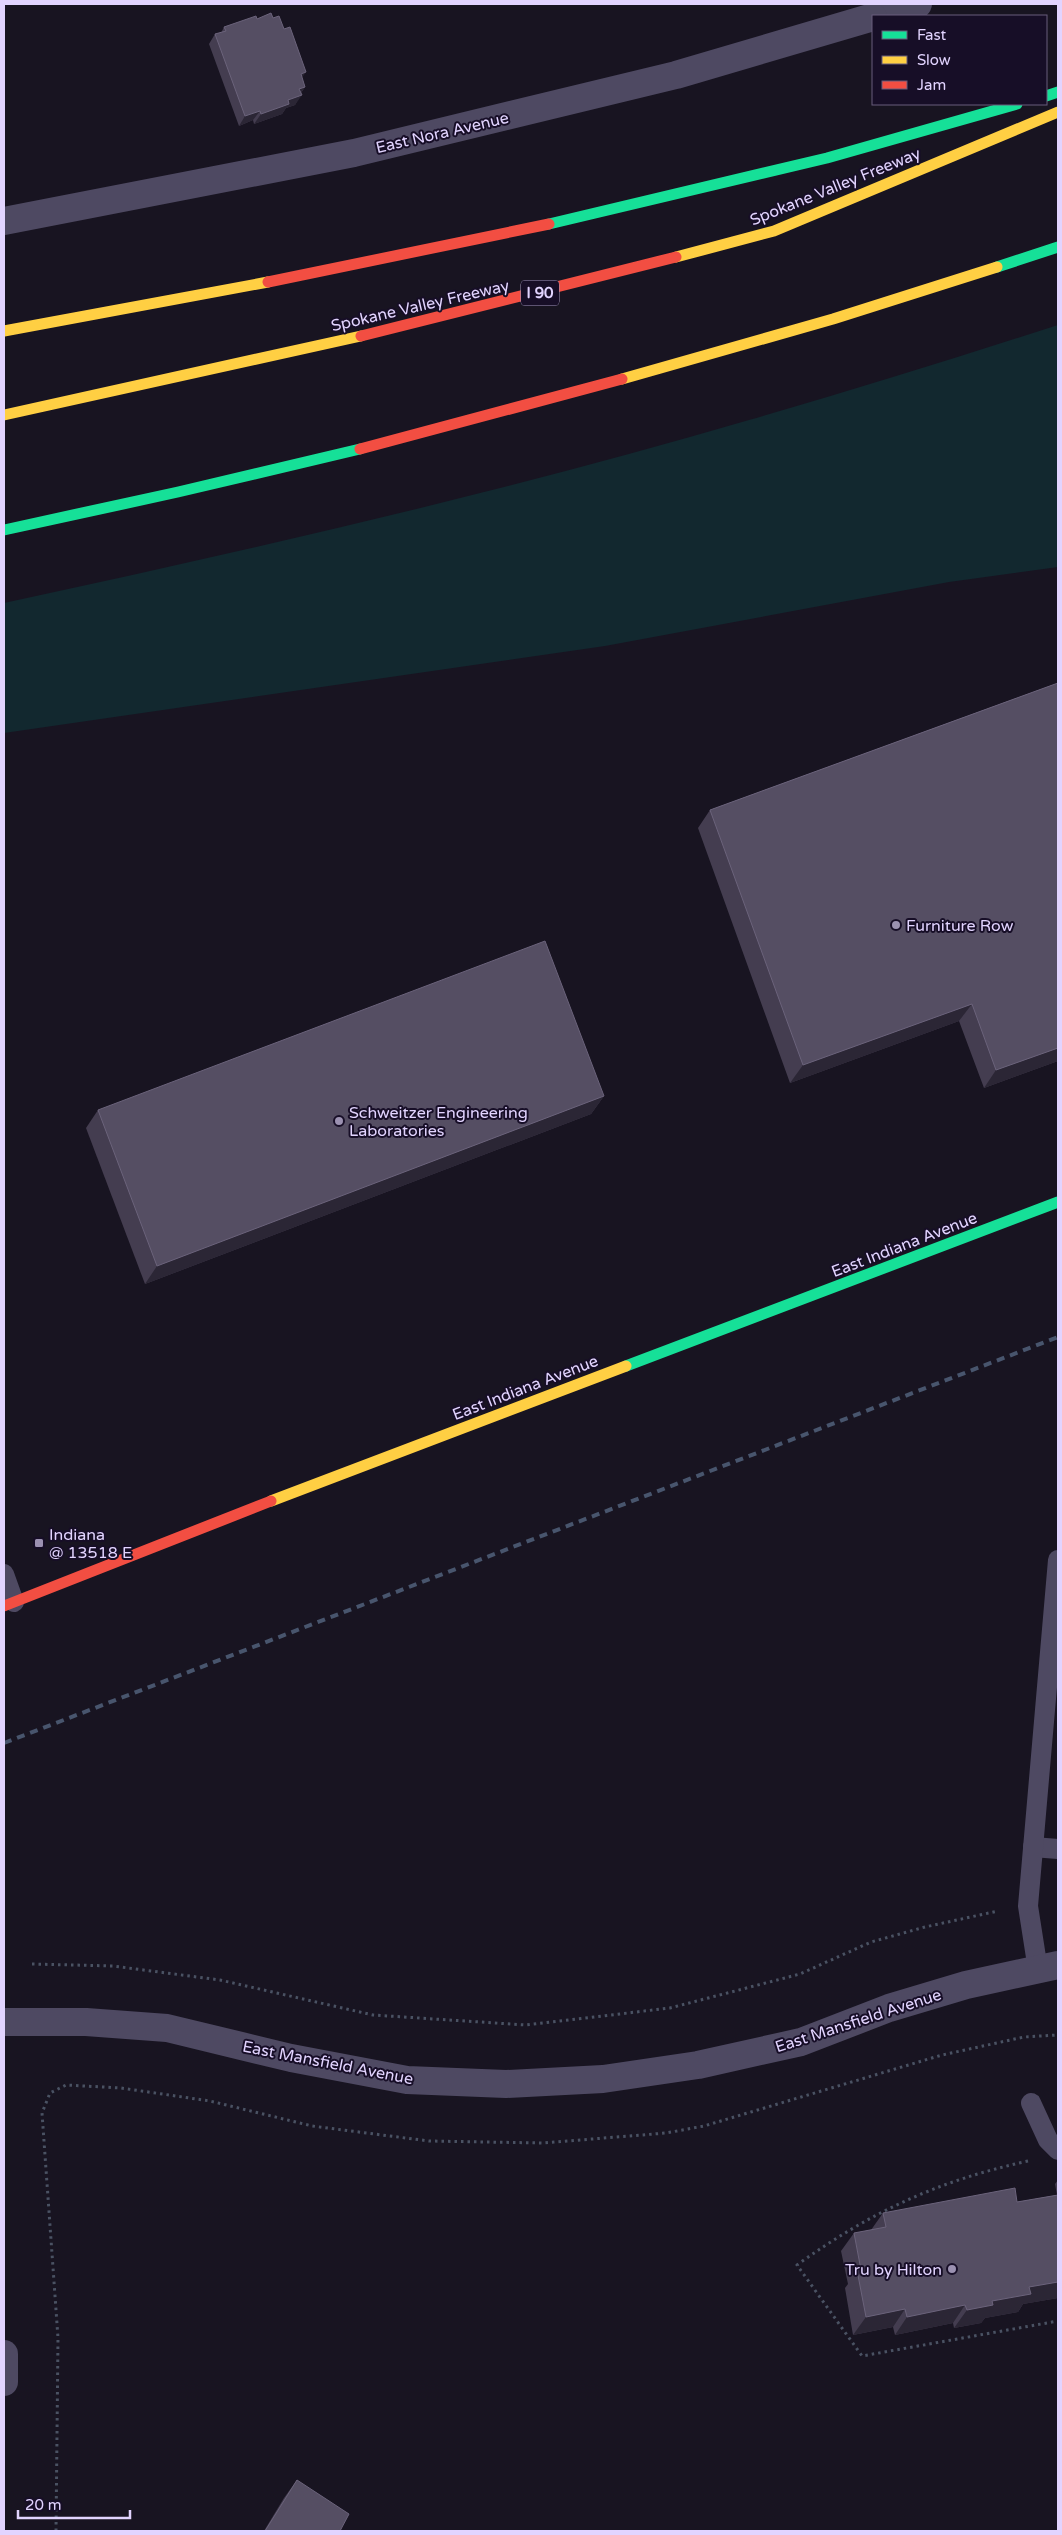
<svg xmlns="http://www.w3.org/2000/svg" width="1062" height="2535" viewBox="0 0 1062 2535" font-family="'Varela Round',sans-serif">
	<style>
		.green { fill: #12282f }
		.lines { fill: none; stroke-linecap: round; stroke-linejoin: round }
		.path { stroke: #4a5263; stroke-width: 3; stroke-dasharray: 2.5 4; stroke-linecap: butt }
		.lane { stroke: #4e4962; stroke-width: 20 }
		.street { stroke: #4e4962; stroke-width: 28 }
		.fast { stroke: #16e098; stroke-width: 11 }
		.slow { stroke: #ffcf43; stroke-width: 11 }
		.jam { stroke: #f24e42; stroke-width: 11 }
		.rail { stroke: #48556d; stroke-width: 4; stroke-dasharray: 8 6; stroke-linecap: butt }
		.wall { fill: #443d50 }
		.shaded-wall { fill: #2b2635 }
		.building { fill: #554e63; stroke: #6b637b }
		.poi-dot { fill: #9b91b1; stroke: #170e27; stroke-width: 2 }
		.labels { text-anchor: middle; stroke-width: 4; stroke-linejoin: round; paint-order: stroke }
		.shield { fill: #170e27; stroke: #a599be; stroke-width: 1 }
		.shield-label { font-size: 15px; font-weight: bold; fill: #e2d4ff }
		.street-label { font-size: 16px; fill: #e2d4ff; stroke: #170e27 }
		.poi-label { font-size: 16px; fill: #e2d4ff; stroke: #170e27; text-anchor: start }
	</style>
	<rect width="100%" height="100%" fill="#181421"/>
	<path class="green" d="M1058 325V567L949 582 605 646 4 733V603C254 549 504 492 749 420 853 390 956 358 1058 325Z"/>
	<g class="lines">
		<g class="path">
			<path d="M32 1964 113 1966 220 1980 373 2015 526 2025 670 2008 800 1974 871 1942 925 1927 998 1911"/>
			<path d="M1028 2161C938 2181 872 2211 797 2265L862 2356 1058 2321"/>
			<path d="M56 2531 58 2338 42 2113 50 2093 66 2085 121 2088 210 2101 312 2126 429 2141 543 2143 666 2133 704 2126 942 2055 1024 2037 1058 2035"/>
		</g>
		<g class="lane">
			<path d="M4 1574 14 1602"/>
			<path d="M1033 1847 1058 1849"/>
			<path d="M1038 1970 1028 1906 1058 1560"/>
			<path d="M1031 2103 1048 2140 1058 2150"/>
		</g>
		<g class="street">
			<path d="M877 16 918 4"/>
			<path d="M4 221 354 153 676 75 873 17"/>
			<path d="M4 2022H86L167 2028 291 2058 407 2080 506 2084 603 2079 698 2065 801 2042 889 2008 966 1985 1058 1965"/>
			<path d="M4 2354V2382"/>
		</g>
		<g class="fast">
			<path d="M1046 96 1058 92"/>
			<path d="M549 224 827 158 1017 104"/>
			<path d="M997 267 1058 247"/>
			<path d="M4 530 178 492 360 449"/>
			<path d="M626 1366 1058 1202"/>
		</g>
		<g class="slow">
			<path d="M676 257 774 231 1058 112"/>
			<path d="M4 331 268 282"/>
			<path d="M622 379 833 319 997 267"/>
			<path d="M4 415 361 336"/>
			<path d="M271 1501 626 1366"/>
		</g>
		<g class="jam">
			<path d="M268 282 549 224"/>
			<path d="M361 336 676 257"/>
			<path d="M360 449 622 379"/>
			<path d="M4 1606 271 1501"/>
		</g>
		<path class="rail" d="M4 1743 1058 1337"/>
	</g>
	<g class="wall">
		<path d="M273 18 302 78 305 87 301 93 295 105 286 108 282 114 254 124 253 120 239 126 209 44 215 34 221 33 224 27 257 19Z"/>
		<path d="M1058 683V1061L984 1088 959 1021 790 1083 698 828 710 810Z"/>
		<path d="M604 1096 591 1114 145 1284 86 1128 98 1110Z"/>
		<path d="M1058 2180V2298L1023 2304 1018 2312 985 2318 981 2323 954 2328 953 2323 895 2335 893 2327 853 2335 845 2288 848 2284 841 2251 854 2233 871 2230 883 2213 1017 2202 1057 2195 1055 2184Z"/>
		<path d="M297 2480 340 2531H264L284 2498Z"/>
	</g>
	<g class="shaded-wall">
		<path d="M306 72 299 82 301 74Z"/>
		<path d="M305 87 298 97 302 95 295 105 286 108 282 114 254 124 261 114 288 100 299 89Z"/>
		<path d="M260 111 253 120 239 126 245 116Z"/>
		<path d="M972 1004 959 1021 790 1083 803 1065Z"/>
		<path d="M1058 1048V1061L984 1088 996 1070Z"/>
		<path d="M604 1096 591 1114 145 1284 157 1266Z"/>
		<path d="M1058 2282V2298L1023 2304 1018 2312 985 2318 981 2323 954 2328 967 2310 1029 2287Z"/>
		<path d="M965 2305 953 2323 895 2335 907 2317Z"/>
		<path d="M905 2309 893 2327 853 2335 866 2317Z"/>
	</g>
	<g class="building">
		<path d="M271 13 273 18 279 16 284 29 290 27 306 72 301 74 305 87 299 89 302 95 288 100 289 104 261 114 260 111 245 116 215 34 226 31 224 27 256 16 257 19Z"/>
		<path d="M1058 683V1048L996 1070 972 1004 803 1065 710 810Z"/>
		<path d="M545 941 604 1096 157 1266 98 1110Z"/>
		<path d="M1015 2188 1017 2202 1058 2195V2282L1029 2287 1031 2294 992 2301 993 2305 967 2310 965 2305 907 2317 905 2309 866 2317 857 2270H861L854 2233 886 2227 883 2213Z"/>
		<path d="M297 2480 349 2514 340 2531H265Z"/>
	</g>
	<g class="poi-dot">
		<circle cx="896" cy="925" r="5"/>
		<circle cx="339" cy="1121" r="5"/>
		<rect x="34" y="1538" width="10" height="10" rx="2.5"/>
		<circle cx="952" cy="2269" r="5"/>
	</g>
	<g class="labels">
		<rect class="shield" x="521" y="280.5" width="38" height="25" rx="4"/>
		<g class="shield-label">
			<text x="540" y="298">I 90</text>
		</g>
		<g class="street-label">
			<text transform="translate(442 132) rotate(-13)" y="6">East Nora Avenue</text>
			<text transform="translate(835 186) rotate(-22)" y="6">Spokane Valley Freeway</text>
			<text transform="translate(420 305) rotate(-13)" y="6">Spokane Valley Freeway</text>
			<text transform="translate(904 1244) rotate(-21)" y="6">East Indiana Avenue</text>
			<text transform="translate(525 1387) rotate(-21)" y="6">East Indiana Avenue</text>
			<text transform="translate(858 2020) rotate(-18)" y="6">East Mansfield Avenue</text>
			<text transform="translate(328 2062) rotate(11)" y="6">East Mansfield Avenue</text>
		</g>
		<g class="poi-label">
			<text x="906" y="931">Furniture Row</text>
			<text x="349" y="1118">Schweitzer Engineering<tspan x="349" dy="18">Laboratories</tspan></text>
			<text x="49" y="1540">Indiana<tspan x="49" dy="18">@ 13518 E</tspan></text>
			<text x="942" y="2275" text-anchor="end">Tru by Hilton</text>
		</g>
	</g>
	<rect width="1062" height="2535" fill="none" stroke="#e2d4ff" stroke-width="10"/>
	<rect x="872" y="15" width="175" height="90" fill="#170e27" stroke="#685d7d"/>
	<rect x="882" y="31" width="25" height="8" fill="#16e098" stroke="#685d7d"/>
	<text x="917" y="40" font-size="15" fill="#e2d4ff">Fast</text>
	<rect x="882" y="56" width="25" height="8" fill="#ffcf43" stroke="#685d7d"/>
	<text x="917" y="65" font-size="15" fill="#e2d4ff">Slow</text>
	<rect x="882" y="81" width="25" height="8" fill="#f24e42" stroke="#685d7d"/>
	<text x="917" y="90" font-size="15" fill="#e2d4ff">Jam</text>
	<path d="M18 2510v8h112v-8" fill="none" stroke="#e2d4ff" stroke-width="2.5"/>
	<text x="25" y="2510" font-size="15" fill="#e2d4ff" stroke="#170e27" stroke-width="4" paint-order="stroke">20 m</text>
</svg>
